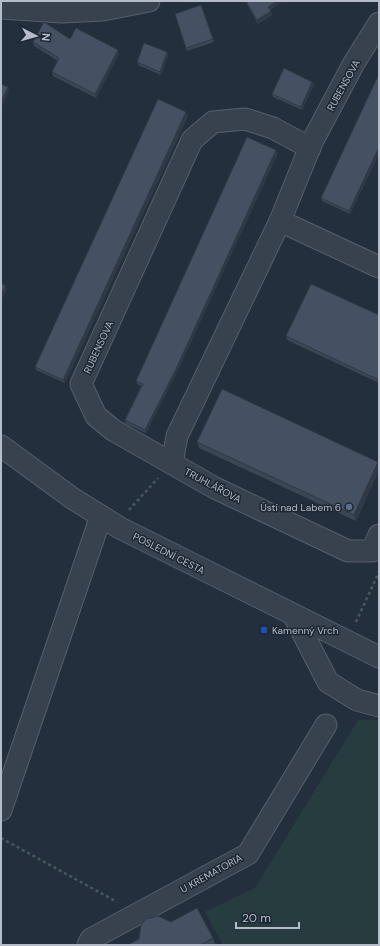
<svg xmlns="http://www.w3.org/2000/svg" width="380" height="946" viewBox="0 0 380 946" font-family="'DM Sans',sans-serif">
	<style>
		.green { fill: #263c3f }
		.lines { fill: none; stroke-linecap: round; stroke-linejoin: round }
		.minor-casing { stroke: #565f6c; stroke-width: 23 }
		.path { stroke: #44595c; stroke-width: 2.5; stroke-dasharray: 3 3; stroke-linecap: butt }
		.minor { stroke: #38414e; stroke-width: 21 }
		.wall { fill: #3b4654 }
		.shaded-wall { fill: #303945 }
		.building { fill: #455162; stroke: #303945 }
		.service-dot { fill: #5c6f8a; stroke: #1d2633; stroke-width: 1.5 }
		.transit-dot { fill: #1a4fb4; stroke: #1d2633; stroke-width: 1.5 }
		.labels { text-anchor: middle; stroke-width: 3; stroke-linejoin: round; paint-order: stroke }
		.street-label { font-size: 10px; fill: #b4bcc9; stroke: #1d2633 }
		.poi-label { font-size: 10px; fill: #b4bcc9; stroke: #1d2633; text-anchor: end }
	</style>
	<rect width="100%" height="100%" fill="#242f3e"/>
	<path class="green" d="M358 720H379V945H223L205 912 255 888Z"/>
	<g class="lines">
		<g class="minor-casing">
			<g id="minor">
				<path d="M1 8 62 12 103 10 149 1"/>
				<path d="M310 148 273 128 245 119 213 122 192 140 81 384 96 416 113 430 215 488 348 551H372L379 535"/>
				<path d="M280 221 379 267"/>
				<path d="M1 446 72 498 120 528 379 657"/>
				<path d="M172 463 177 436 280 221 312 142 354 63 379 23"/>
				<path d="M294 616 328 682 357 700 379 706"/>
				<path d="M1 810 101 516"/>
				<path d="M88 945 91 939 248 854 326 725"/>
			</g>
		</g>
		<g class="path">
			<path d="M129 510 158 478"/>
			<path d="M356 622 379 572"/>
			<path d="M1 838 117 902"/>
		</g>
		<use href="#minor" class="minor"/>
	</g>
	<g class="wall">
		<path d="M245 1H283L270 10 272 15 258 24Z"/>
		<path d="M201 5 214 42 187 51 175 14Z"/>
		<path d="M70 39 119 54 96 98 53 76 52 72 58 61 34 46 33 42Z"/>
		<path d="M167 52 168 55 161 75 138 65 137 62Z"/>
		<path d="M379 74V154L350 214 322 201 321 198Z"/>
		<path d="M312 82 314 85 302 110 273 97 272 94Z"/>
		<path d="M188 116 65 383 36 370 35 367Z"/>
		<path d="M278 153 177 372 146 433 126 424 125 420 141 386 137 384 136 381Z"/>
		<path d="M379 315V383L287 340 286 336Z"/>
		<path d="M197 442 378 462 379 465V470L356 521 199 448Z"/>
		<path d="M171 922 213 938 215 944 214 945H128Z"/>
	</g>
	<g class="shaded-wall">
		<path d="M277 1H283L269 10 268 7Z"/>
		<path d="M271 11 272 15 258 24 257 20Z"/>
		<path d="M118 50 119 54 96 98 95 94Z"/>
		<path d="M167 52 168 55 161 75 160 72Z"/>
		<path d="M312 82 314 85 302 110 301 107Z"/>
		<path d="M8 87 9 91 1 108V102Z"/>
		<path d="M186 112 188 116 65 383 63 380Z"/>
		<path d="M379 147V154L350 214 349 211Z"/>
		<path d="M276 150 278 153 177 372 146 433 145 430Z"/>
		<path d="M5 286 7 289 1 301V294Z"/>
		<path d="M378 462 379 465V470L356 521 354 515Z"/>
	</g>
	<g class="building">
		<path d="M246 1H277L268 7 271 11 257 20Z"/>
		<path d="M201 5 213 39 186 48 175 14Z"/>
		<path d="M44 22 70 39 76 28 118 50 95 94 52 72 59 58 33 42Z"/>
		<path d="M144 43 167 52 160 72 137 62Z"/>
		<path d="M284 68 312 82 301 107 272 94Z"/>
		<path d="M379 74V147L349 211 321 198Z"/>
		<path d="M1 84 8 87 1 102Z"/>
		<path d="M158 99 186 112 63 380 35 367Z"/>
		<path d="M247 137 276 150 176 369 145 430 125 420 143 384 136 381Z"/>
		<path d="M1 283 5 286 1 294Z"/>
		<path d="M311 284 379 315V380L286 336Z"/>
		<path d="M222 389 378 462 354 515 197 442Z"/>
		<path d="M197 908 213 938 200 945H128L139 939 141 925 146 919 158 916 171 922Z"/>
	</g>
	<circle class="service-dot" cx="349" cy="507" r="4"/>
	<rect class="transit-dot" x="260" y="626" width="8" height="8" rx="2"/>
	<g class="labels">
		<g class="street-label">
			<text transform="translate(343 85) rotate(-61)" y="4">RUBENSOVA</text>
			<text transform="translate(98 347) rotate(-65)" y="4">RUBENSOVA</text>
			<text transform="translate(213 485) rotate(28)" y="4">TRUHLÁŘOVA</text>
			<text transform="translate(169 553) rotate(27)" y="4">POSLEDNÍ CESTA</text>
			<text transform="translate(211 873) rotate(-29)" y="4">U KREMATORIA</text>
		</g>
		<g class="poi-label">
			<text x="341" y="511">Ústí nad Labem 6</text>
			<text x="272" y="634" text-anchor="start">Kamenný Vrch</text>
		</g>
	</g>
	<rect width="380" height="946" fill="none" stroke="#b4bcc9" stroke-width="4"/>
	<g transform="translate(36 36) rotate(96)" stroke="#1d2633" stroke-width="3" paint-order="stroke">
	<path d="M0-3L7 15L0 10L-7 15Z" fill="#b4bcc9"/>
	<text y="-6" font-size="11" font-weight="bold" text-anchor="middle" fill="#b4bcc9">N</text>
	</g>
	<path d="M236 922v6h63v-6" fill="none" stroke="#b4bcc9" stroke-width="2"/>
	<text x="242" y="922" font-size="12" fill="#b4bcc9" stroke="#1d2633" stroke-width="3" paint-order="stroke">20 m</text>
</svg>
